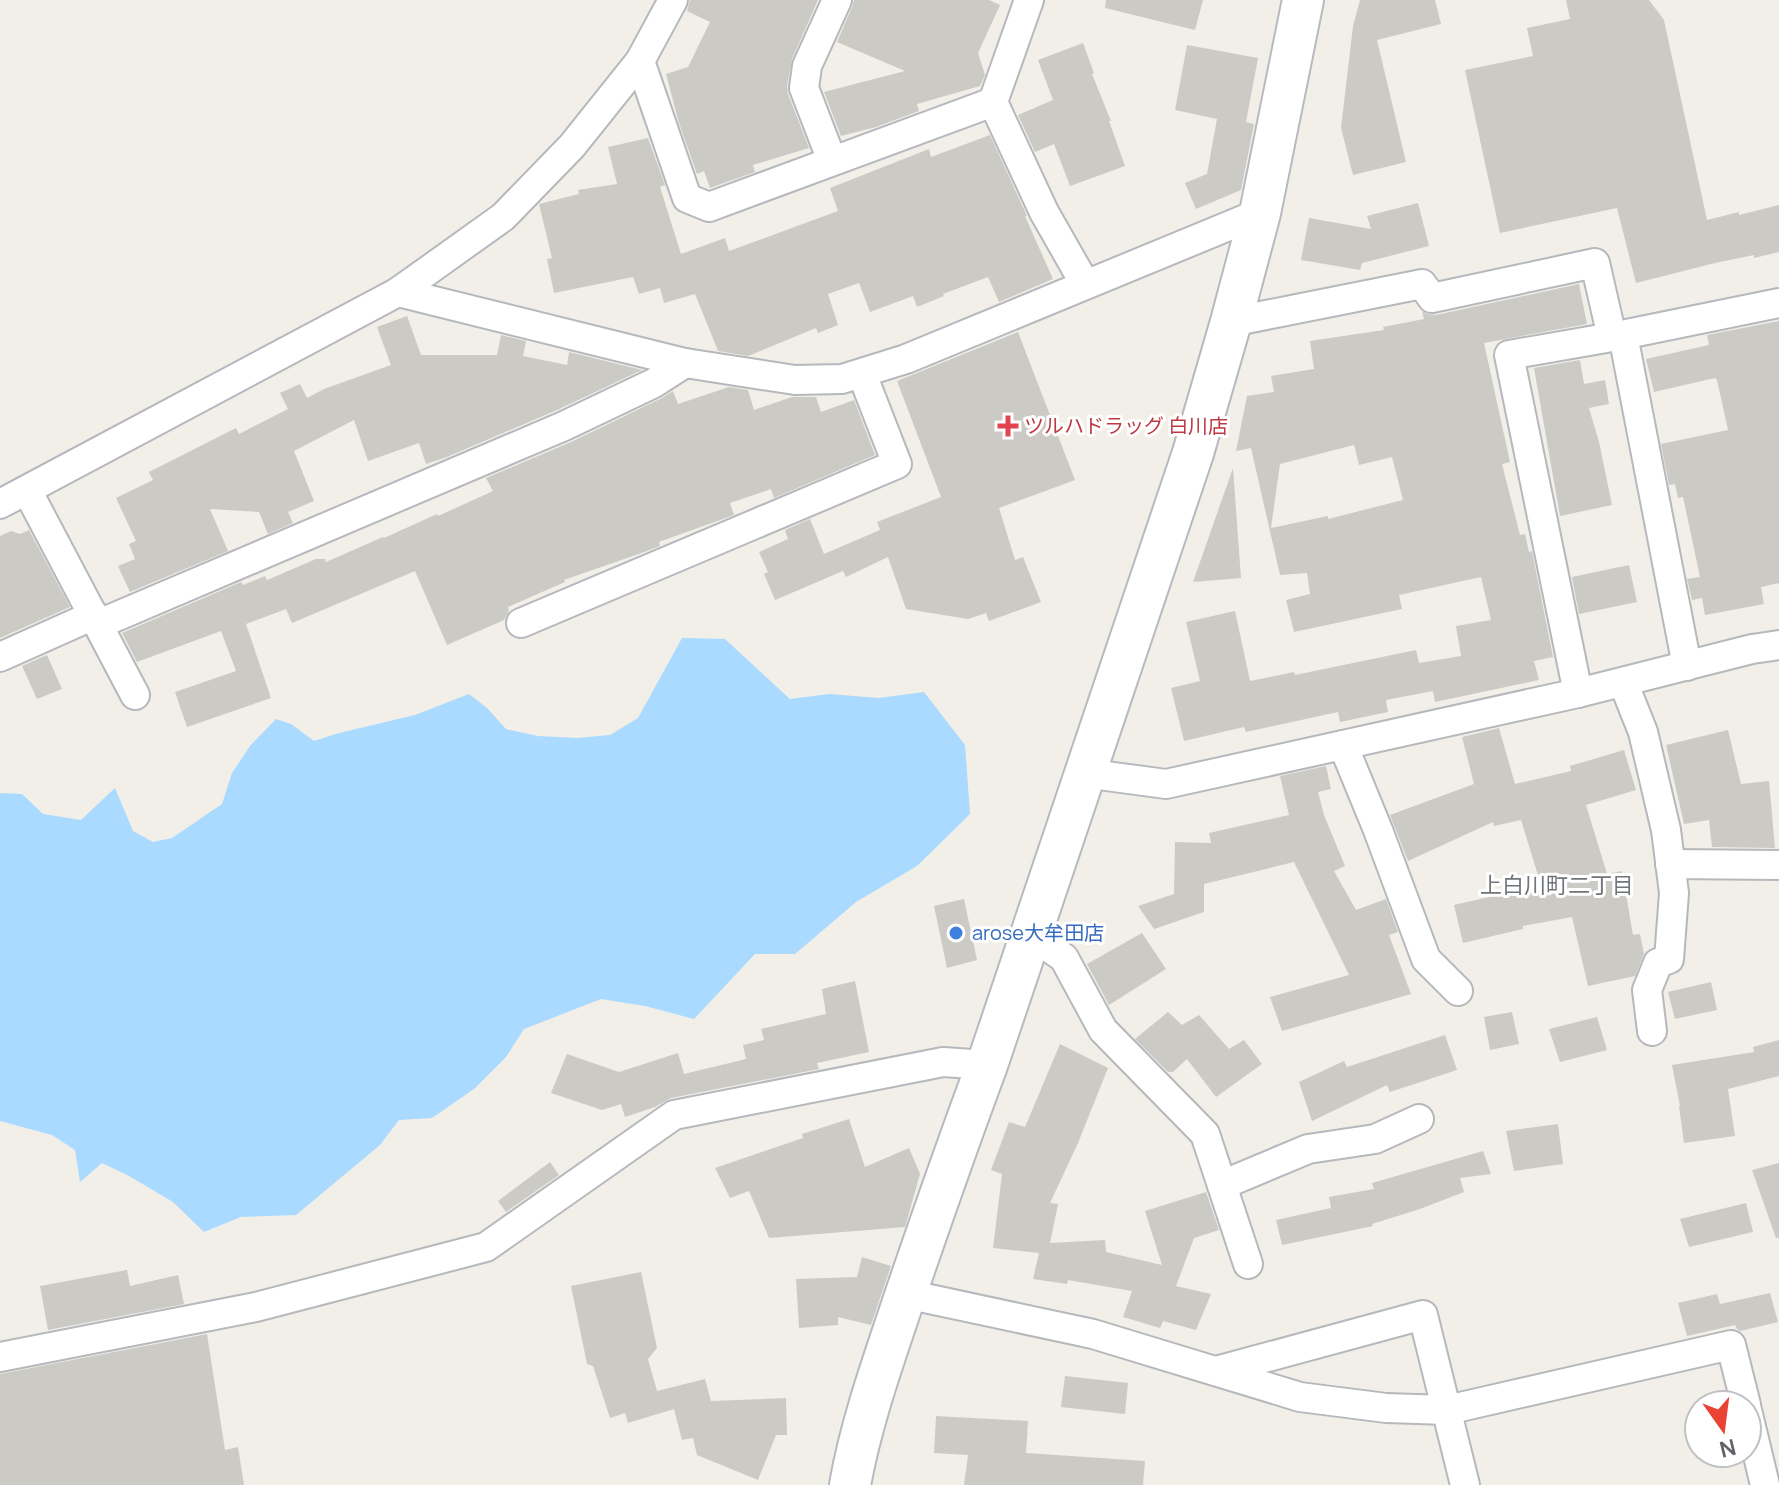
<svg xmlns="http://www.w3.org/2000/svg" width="1779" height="1485" viewBox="0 0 1779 1485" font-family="Manrope,'Noto Sans JP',sans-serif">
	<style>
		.water { fill: #aadaff }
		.building { fill: #cccac5; fill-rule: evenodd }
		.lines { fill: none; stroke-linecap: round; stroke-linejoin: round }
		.street-casing { stroke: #b5b8bc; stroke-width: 32 }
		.secondary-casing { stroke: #b6babf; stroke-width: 44 }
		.street { stroke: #fff; stroke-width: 28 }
		.secondary { stroke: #fff; stroke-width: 40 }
		.health-dot { fill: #e0444e; stroke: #fff; stroke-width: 3 }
		.shop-dot { fill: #3f7fe0; stroke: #fff; stroke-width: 3 }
		.labels { text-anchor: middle; stroke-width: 6; stroke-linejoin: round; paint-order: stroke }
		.health-label { font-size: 20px; fill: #be3a42; stroke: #fff; text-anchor: start }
		.shop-label { font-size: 20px; fill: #366cbe; stroke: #fff; text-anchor: start }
		.neighbourhood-label { font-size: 22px; fill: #70757a; stroke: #fff }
	</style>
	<rect width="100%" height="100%" fill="#f1efe8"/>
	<path class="water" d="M682 638 725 639 790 699 829 694 879 698 924 692 965 745 970 814 917 866 856 902 795 954H755L694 1019 645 1006 601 999 524 1029 506 1057 474 1089 432 1118 399 1120 380 1145 296 1215 241 1217 204 1232 173 1202 129 1176 102 1163 80 1182 75 1150 52 1135 0 1121V793L22 794 43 814 81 820 115 788 133 831 153 842 172 838 222 804 232 773 250 746 276 719 291 724 314 741 339 733 415 715 469 694 487 708 506 729 538 736 577 738 610 735 638 718Z"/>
	<g class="building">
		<path d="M690 0H818L792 59 787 86 788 94 809 148 753 165 755 172 710 188 704 171 697 174 679 123 666 74 688 67 710 22 687 11Z"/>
		<path d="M854 0H989L1000 5 978 53 985 75 980 86 917 104 919 111 876 127 841 136 824 92 905 71 837 42 852 7Z"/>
		<path d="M1106 0H1203L1195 30 1105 8Z"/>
		<path d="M1360 0H1435L1441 24 1377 40 1406 162 1353 175 1341 128 1353 26Z"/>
		<path d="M1566 0H1649L1664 20 1707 220 1739 212V215L1779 205V252L1754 258V255L1715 263 1636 283 1617 208 1500 233 1465 70 1533 56 1527 28 1570 19Z"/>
		<path d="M1083 43 1094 73 1092 74 1111 121H1109L1125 166 1070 186 1054 144 1035 152 1018 115 1053 100 1038 60Z"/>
		<path d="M1187 45 1258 58 1246 122 1254 124 1241 190 1196 209 1185 183 1207 174 1217 119 1175 110Z"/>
		<path d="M990 135 1027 216H1025L1053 279 999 302 988 277 943 294 944 296 917 307 913 296 870 312 859 283 828 294 838 325 818 333 816 328 748 356 718 351 695 294 664 303 660 288 639 294 633 277 554 293 547 259 552 258 539 204 579 194 578 190 617 184 608 147 648 138 665 185 660 187 681 254 725 238 729 251 838 211 830 188 929 149 931 157Z"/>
		<path d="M1418 203 1429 246 1362 263 1360 270 1301 260 1309 218 1371 229 1367 216Z"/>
		<path d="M1579 284 1587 324 1484 343 1510 462 1502 464 1520 535 1525 534 1529 552 1532 551 1553 657 1534 661 1539 680 1435 702 1433 691 1386 700 1388 712 1340 722 1338 712 1246 732 1244 727 1184 741 1171 688 1200 681 1186 622 1235 611 1250 681 1294 672 1295 675 1416 650 1419 663 1461 656 1456 626 1491 620 1481 577 1399 595 1402 609 1294 632 1286 600 1310 594 1307 573 1280 575 1251 448 1236 451 1247 396 1274 392 1271 376 1314 369 1310 341 1384 330 1383 327 1424 319 1422 311 1427 314 1436 315ZM1354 445 1359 465 1392 457 1403 500 1328 519V516L1271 528 1280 464Z"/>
		<path d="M407 316 421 355H497L501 335 526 341 523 356 567 365 569 352 642 370 557 410 447 457 426 464 419 443 368 461 354 420 294 451 314 501 288 512 293 523 268 534 259 512 210 509 228 551 130 592 118 566 135 559 129 544 136 541 116 498 153 480 149 472 236 428 239 434 288 409 280 393 300 384 307 398 324 389 391 365 377 327Z"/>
		<path d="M1779 321V583L1761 587 1764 604 1705 615 1702 598 1692 600 1687 579 1700 577 1683 497 1678 498 1675 484 1669 485 1661 444 1728 430 1717 380 1715 378 1654 392 1646 359 1709 345 1707 335Z"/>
		<path d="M1018 332 1075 480 999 508 1015 560 1023 557 1041 602 989 621 986 613 968 619 906 609 888 557 846 577 843 571 775 600 764 574 768 572 759 552 788 539 785 530 810 519 824 554 880 530 877 522 941 497 897 381Z"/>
		<path d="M1580 360 1584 384 1605 380 1609 404 1589 408 1599 442 1612 505 1560 516 1534 368Z"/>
		<path d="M729 387 748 390 754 410 792 397H816L821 412 854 400 875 455 774 498 771 489 730 503 734 515 659 542 660 546 647 551 564 580 565 582 508 607 509 611 504 620 447 645 415 571 292 623 286 609 246 624 271 698 187 727 175 692 236 671 221 631 137 662 122 633 241 582 243 585 265 576 267 580 316 559H325L326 562 383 537 384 538 437 514 438 516 493 491 486 478 571 442 662 398 673 391 678 404Z"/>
		<path d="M1233 468 1241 578 1193 582Z"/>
		<path d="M29 530 70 607 0 638V536L11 531 20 534Z"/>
		<path d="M1629 565 1637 602 1579 614 1572 577Z"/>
		<path d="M47 655 62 689 37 699 22 666Z"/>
		<path d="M1499 728 1515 784 1571 771 1570 766 1624 750 1636 790 1586 805 1607 874 1622 871 1633 935 1640 934 1644 954 1635 976 1588 986 1572 917 1523 926V929L1463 943 1454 905 1541 885 1521 820 1494 826 1493 822 1408 861 1390 815 1474 784 1462 737Z"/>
		<path d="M1728 730 1741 784 1769 781 1775 848 1712 847 1709 820 1684 824 1666 745Z"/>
		<path d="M1326 766 1331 789 1318 792 1324 815 1345 866 1334 871 1356 910 1386 899 1398 932 1389 935 1411 994 1282 1031 1270 997 1349 975 1294 862 1204 884V912L1154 929 1138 906 1174 894 1175 842 1211 843 1209 833 1289 815 1280 776Z"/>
		<path d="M964 899 977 960 947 968 934 906Z"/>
		<path d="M1142 933 1166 969 1109 1005 1087 964Z"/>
		<path d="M855 981 869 1052 817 1063 819 1069 671 1098 655 1107 625 1117 621 1104 602 1110 551 1093 567 1054 619 1072 678 1053 684 1074 746 1059 743 1045 764 1040 761 1029 826 1014 822 989Z"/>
		<path d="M1711 982 1717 1010 1675 1019 1668 992Z"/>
		<path d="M1168 1012 1182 1025 1199 1015 1229 1049 1244 1040 1262 1064 1216 1097 1187 1059 1173 1072H1168L1135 1039Z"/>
		<path d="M1512 1012 1519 1044 1490 1050 1484 1017Z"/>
		<path d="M1597 1017 1607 1050 1560 1062 1549 1029Z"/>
		<path d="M1445 1035 1457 1070 1390 1092 1387 1085 1312 1121 1299 1082 1344 1061 1347 1067Z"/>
		<path d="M1779 1040V1076L1728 1089 1735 1136 1684 1143 1679 1106H1680L1672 1065 1754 1052 1753 1047Z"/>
		<path d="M1060 1044 1108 1068 1078 1143 1050 1203 1058 1204 1050 1243 1105 1240 1106 1252 1162 1265 1145 1211 1206 1192 1219 1230 1194 1238 1176 1286 1211 1294 1196 1330 1163 1321 1160 1328 1123 1317 1132 1291 1068 1280 1067 1284 1033 1279 1039 1253 993 1248 1002 1174 991 1170 1009 1122 1025 1127Z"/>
		<path d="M849 1119 865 1167 909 1148 920 1174 905 1227 769 1238 749 1191 730 1198 715 1168 803 1138 802 1134Z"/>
		<path d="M1558 1124 1563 1164 1514 1171 1506 1131Z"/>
		<path d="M1483 1151 1491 1174 1460 1178 1464 1192 1420 1209 1372 1224 1373 1226 1282 1245 1276 1220 1331 1208 1329 1197 1374 1189 1372 1183Z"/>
		<path d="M550 1162 559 1175 506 1212 498 1201Z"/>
		<path d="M1779 1163V1238H1776L1752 1170Z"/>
		<path d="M1746 1203 1753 1232 1689 1247 1680 1219Z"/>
		<path d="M862 1257 891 1266 871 1325 838 1317V1325L799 1328 796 1279 857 1277Z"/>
		<path d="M127 1270 130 1286 178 1275 184 1304 48 1330 40 1286Z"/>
		<path d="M641 1272 657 1348 648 1359 657 1391 705 1379 711 1401 786 1398 787 1435H776L758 1480 697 1455 693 1438 682 1440 674 1409 628 1423 625 1413 610 1418 593 1366 587 1364 571 1286Z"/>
		<path d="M1770 1293 1778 1322 1740 1331 1737 1329 1735 1325 1687 1336 1678 1303 1717 1294 1720 1304Z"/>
		<path d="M207 1334 225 1450 238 1447 244 1485H0V1374Z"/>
		<path d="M1065 1376 1128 1383 1125 1414 1061 1407Z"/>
		<path d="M936 1416 1028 1421 1026 1453 1145 1461 1143 1485H964L968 1455 934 1453Z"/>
	</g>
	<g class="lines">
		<g class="street-casing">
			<g id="street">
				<path d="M1029 0 993 102 1044 212 1085 284"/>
				<path d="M640 61 687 198 709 207 993 102"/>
				<path d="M832 161 804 88 807 66 837 0"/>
				<path d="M398 292 685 363 795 380 842 379 906 359 1260 213"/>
				<path d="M1231 322 1422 284 1432 298 1595 263 1612 337"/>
				<path d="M1623 335 1687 666"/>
				<path d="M27 490 135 695"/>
				<path d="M0 504 398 292 503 217 572 146 640 61 673 0"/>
				<path d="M521 623 897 464 862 374"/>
				<path d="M99 624 564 426 654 383 685 363"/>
				<path d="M0 657 94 615"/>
				<path d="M1623 682 1643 732 1666 830 1674 893 1669 959 1658 963 1647 990 1652 1031"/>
				<path d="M1578 693 1509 355 1612 337 1779 303"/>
				<path d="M1343 745 1378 830 1426 959 1458 991"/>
				<path d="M1084 773 1166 784 1578 693 1752 649 1779 645"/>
				<path d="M1670 864 1779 865"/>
				<path d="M1030 934 1064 958 1103 1030 1205 1134 1248 1264"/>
				<path d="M1222 1185 1308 1149 1375 1139 1419 1119"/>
				<path d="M906 1294 1093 1334 1300 1397 1386 1408 1447 1410 1731 1345 1746 1405"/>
				<path d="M0 1357 256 1307 486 1247 674 1115 943 1062 987 1065"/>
				<path d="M1216 1371 1423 1315 1465 1485"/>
				<path d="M1747 1410 1765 1485"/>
			</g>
		</g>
		<g class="secondary-casing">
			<path id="secondary" d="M850 1485C861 1423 883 1362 903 1302 930 1223 958 1143 987 1065L1193 453 1231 322 1260 213 1303 0"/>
		</g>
		<use href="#street" class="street"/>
		<use href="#secondary" class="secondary"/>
	</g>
	<path class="health-dot" d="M1004 414h8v8h8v8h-8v8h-8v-8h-8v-8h8z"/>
	<circle class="shop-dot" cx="956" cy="933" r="8"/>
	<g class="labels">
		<g class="health-label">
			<text x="1024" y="433">ツルハドラッグ 白川店</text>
		</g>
		<g class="shop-label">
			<text x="972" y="940">arose大牟田店</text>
		</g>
		<g class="neighbourhood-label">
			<text x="1557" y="893">上白川町二丁目</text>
		</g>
	</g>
	<g transform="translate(1723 1429) rotate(166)"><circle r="38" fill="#ffffff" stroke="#bfc1c3" stroke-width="2"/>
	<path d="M0-6L14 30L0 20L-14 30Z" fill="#ea4335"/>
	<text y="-12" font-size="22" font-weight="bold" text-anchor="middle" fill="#5f6368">N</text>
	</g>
</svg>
